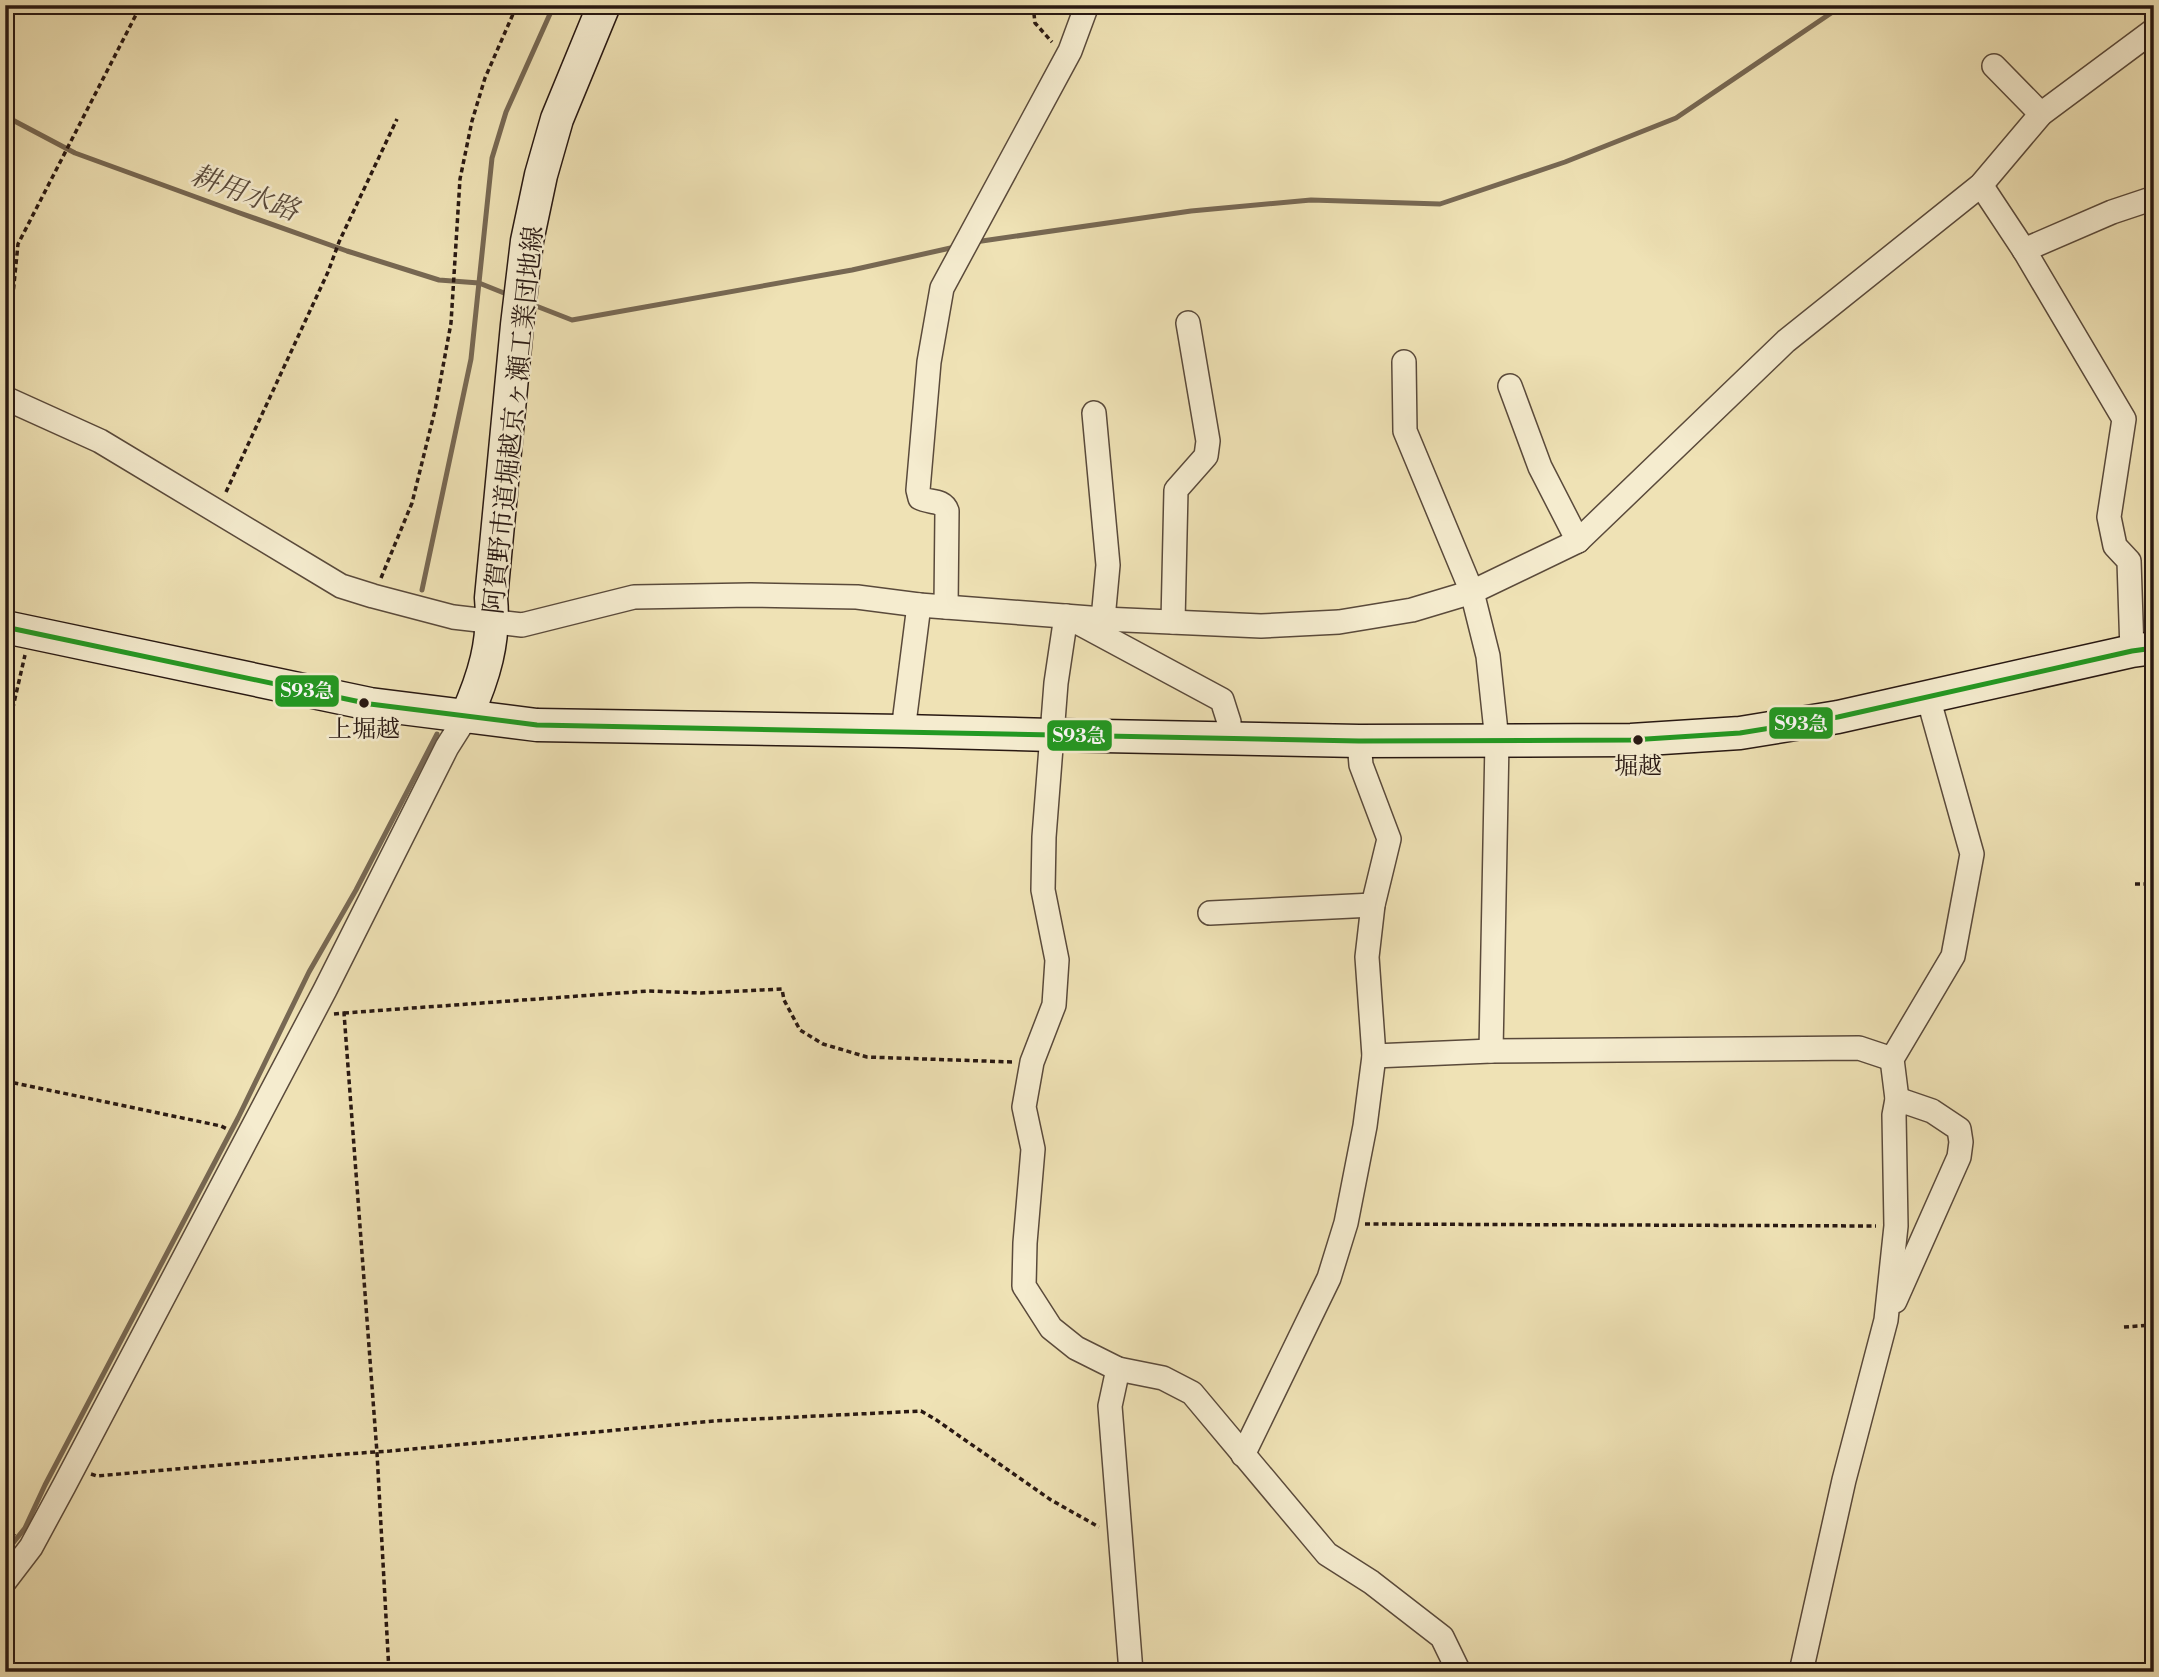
<svg xmlns="http://www.w3.org/2000/svg" width="2159" height="1677" viewBox="0 0 2159 1677" font-family="'Libre Bodoni','Noto Serif JP',serif">
	<style>
		.lines { fill: none; stroke-linecap: round; stroke-linejoin: round }
		.stream { stroke: #776853; stroke-width: 5 }
		.street-casing { stroke: #5a4a3b; stroke-width: 26 }
		.secondary-casing { stroke: #281812; stroke-width: 35 }
		.path { stroke: #281812; stroke-width: 3.5; stroke-dasharray: 5 3.5; stroke-linecap: butt }
		.street { stroke: #f5eccf; stroke-width: 23 }
		.secondary { stroke: #f5eccf; stroke-width: 32 }
		.bus-1-casing { stroke: #f5eccf; stroke-width: 10 }
		.bus-1 { stroke: #292; stroke-width: 5 }
		.bus-dot { fill: #281812; stroke: #f5eccf; stroke-width: 2.5 }
		.labels { text-anchor: middle; stroke-width: 5; stroke-linejoin: round; paint-order: stroke }
		.bus-label { font-size: 24px; fill: #281812; stroke: #f5eccf }
		.street-label { font-size: 26px; fill: #281812; stroke: #f5eccf }
		.water-label { font-size: 28px; font-style: italic; fill: #5c4d3d; stroke: #f5eccf }
		.line-badge { stroke: #f5eccf; stroke-width: 2.5 }
		.badge-label { font-size: 19px; text-anchor: middle; font-weight: bold; fill: #fff }
	</style>
	<rect width="100%" height="100%" fill="#efe2b5"/>
	<filter id="stains"><feTurbulence type="fractalNoise" baseFrequency=".00286" numOctaves="4"/><feColorMatrix values="0 0 0 0 .2 0 0 0 0 .09 0 0 0 0 .02 0 0 0 .5 -.17"/></filter>
	<radialGradient id="worn" r=".72"><stop offset=".6" stop-color="#630" stop-opacity="0"/><stop offset="1" stop-color="#630" stop-opacity=".3"/></radialGradient>
	<g class="lines">
		<g class="stream">
			<path d="M5 116 75 153 237 212 347 251 439 280 479 283 509 295"/>
			<path d="M975 242 1191 211 1311 200 1440 204 1565 162 1676 118 1843 5"/>
			<path d="M531 304 572 320 852 270 955 247"/>
			<path d="M422 590 471 359 492 158 506 112 554 5"/>
			<path d="M5 1553 25 1528 45 1485 238 1118 309 972 356 890 437 734"/>
		</g>
		<g class="street-casing">
			<g id="street">
				<path d="M1994 66 2041 114"/>
				<path d="M1981 185 2024 250 2124 419 2109 517 2115 546 2129 561 2132 651"/>
				<path d="M2024 250 2112 212 2154 198"/>
				<path d="M1404 362 1405 431 1472 592 1488 656 1497 741 1491 1051"/>
				<path d="M1510 386 1540 467 1578 541"/>
				<path d="M5 398 100 441 341 586 373 596 453 617 522 625 634 597 751 595 857 597 919 605 1103 619 1261 626 1339 622 1412 610 1472 592 1578 541 1786 341 1981 185 2041 114 2154 30"/>
				<path d="M1094 413 1108 565 1103 619"/>
				<path d="M946 607 947 511C943 499 929 503 920 498L918 490 929 362 942 288 1070 51 1087 5"/>
				<path d="M1173 622 1176 490 1206 456 1208 441 1188 323"/>
				<path d="M903 731 919 605"/>
				<path d="M1228 738 1229 722 1222 700 1066 616 1056 683 1044 837 1043 890 1057 960 1054 1005 1032 1062 1024 1107 1033 1149 1025 1243 1024 1286 1051 1328 1076 1348 1118 1369 1163 1378 1192 1393 1327 1554 1371 1582 1442 1637 1459 1672"/>
				<path d="M1210 913 1373 905"/>
				<path d="M1374 1056 1491 1051 1859 1048 1892 1059"/>
				<path d="M1895 1301 1959 1157 1961 1142 1959 1129 1932 1111 1897 1099"/>
				<path d="M1118 1369 1110 1406 1131 1672"/>
				<path d="M1243 1455 1329 1278 1346 1223 1365 1126 1374 1056 1367 957 1373 905 1389 839 1361 765 1359 741"/>
				<path d="M5 1581 31 1547 64 1486 325 990 447 747 466 717"/>
				<path d="M1801 1672 1844 1480 1886 1320 1896 1226 1894 1115 1897 1099 1892 1059 1953 956 1972 854 1928 697"/>
			</g>
		</g>
		<g class="secondary-casing">
			<g id="secondary">
				<path d="M5 627 370 704 537 725 903 731 1051 735 1359 741 1631 740 1740 733 1838 717 2132 651 2154 648"/>
				<path d="M466 717C484 677 495 641 491 598L517 325 527 241 541 175 557 119 604 5"/>
			</g>
		</g>
		<g class="path">
			<path d="M1033 5 1035 23 1052 42"/>
			<path d="M5 374 18 244 141 5"/>
			<path d="M226 492 328 272 339 242 397 119"/>
			<path d="M381 578 412 503 435 410 451 323 460 179 472 121 485 78 517 5"/>
			<path d="M5 742 25 655"/>
			<path d="M2135 884H2154"/>
			<path d="M344 1013 648 991 701 993 782 989 784 1000 800 1030 823 1044 867 1057 1012 1062"/>
			<path d="M334 1014 344 1013 377 1453 389 1672"/>
			<path d="M5 1081 221 1126 229 1130"/>
			<path d="M1365 1224 1876 1226"/>
			<path d="M2124 1327 2154 1325"/>
			<path d="M91 1474 97 1476 346 1454 390 1451 714 1421 921 1411 935 1419 1051 1500 1099 1527"/>
			<path d="M5 1530 15 1536"/>
		</g>
		<use href="#street" class="street"/>
		<use href="#secondary" class="secondary"/>
		<g class="bus-1-casing">
			<path id="bus-1" d="M5 627 370 704 537 725 1359 741 1631 740 1740 733 1838 717 2132 651 2154 648"/>
		</g>
		<use href="#bus-1" class="bus-1"/>
	</g>
	<g class="bus-dot">
		<circle cx="364" cy="703" r="6"/>
		<circle cx="1638" cy="740" r="6"/>
	</g>
	<g class="labels">
		<g class="bus-label">
			<text x="364" y="737">上堀越</text>
			<text x="1638" y="774">堀越</text>
		</g>
		<g class="street-label">
			<text transform="translate(513 420) rotate(-84)" y="9">阿賀野市道堀越京ヶ瀬工業団地線</text>
		</g>
		<g class="water-label">
			<text transform="translate(245 192) rotate(20)" y="10">耕用水路</text>
		</g>
	</g>
	<g class="line-badge">
		<rect x="274" y="674" width="66" height="34" rx="7" fill="#292"/>
		<rect x="1768" y="706" width="66" height="34" rx="7" fill="#292"/>
		<rect x="1046" y="719" width="67" height="33" rx="7" fill="#292"/>
	</g>
	<g class="badge-label">
		<text x="307" y="697">S93急</text>
		<text x="1801" y="730">S93急</text>
		<text x="1079" y="742">S93急</text>
	</g>
	<rect width="2159" height="1677" fill="none" stroke="#efe2b5" stroke-width="28"/>
	<rect x="7" y="7" width="2145" height="1663" fill="none" stroke="#281812" stroke-width="3.5"/>
	<rect x="14" y="14" width="2131" height="1649" fill="none" stroke="#281812" stroke-width="2"/>
	<rect width="100%" height="100%" filter="url(#stains)"/>
	<rect width="100%" height="100%" fill="url(#worn)"/>
</svg>
